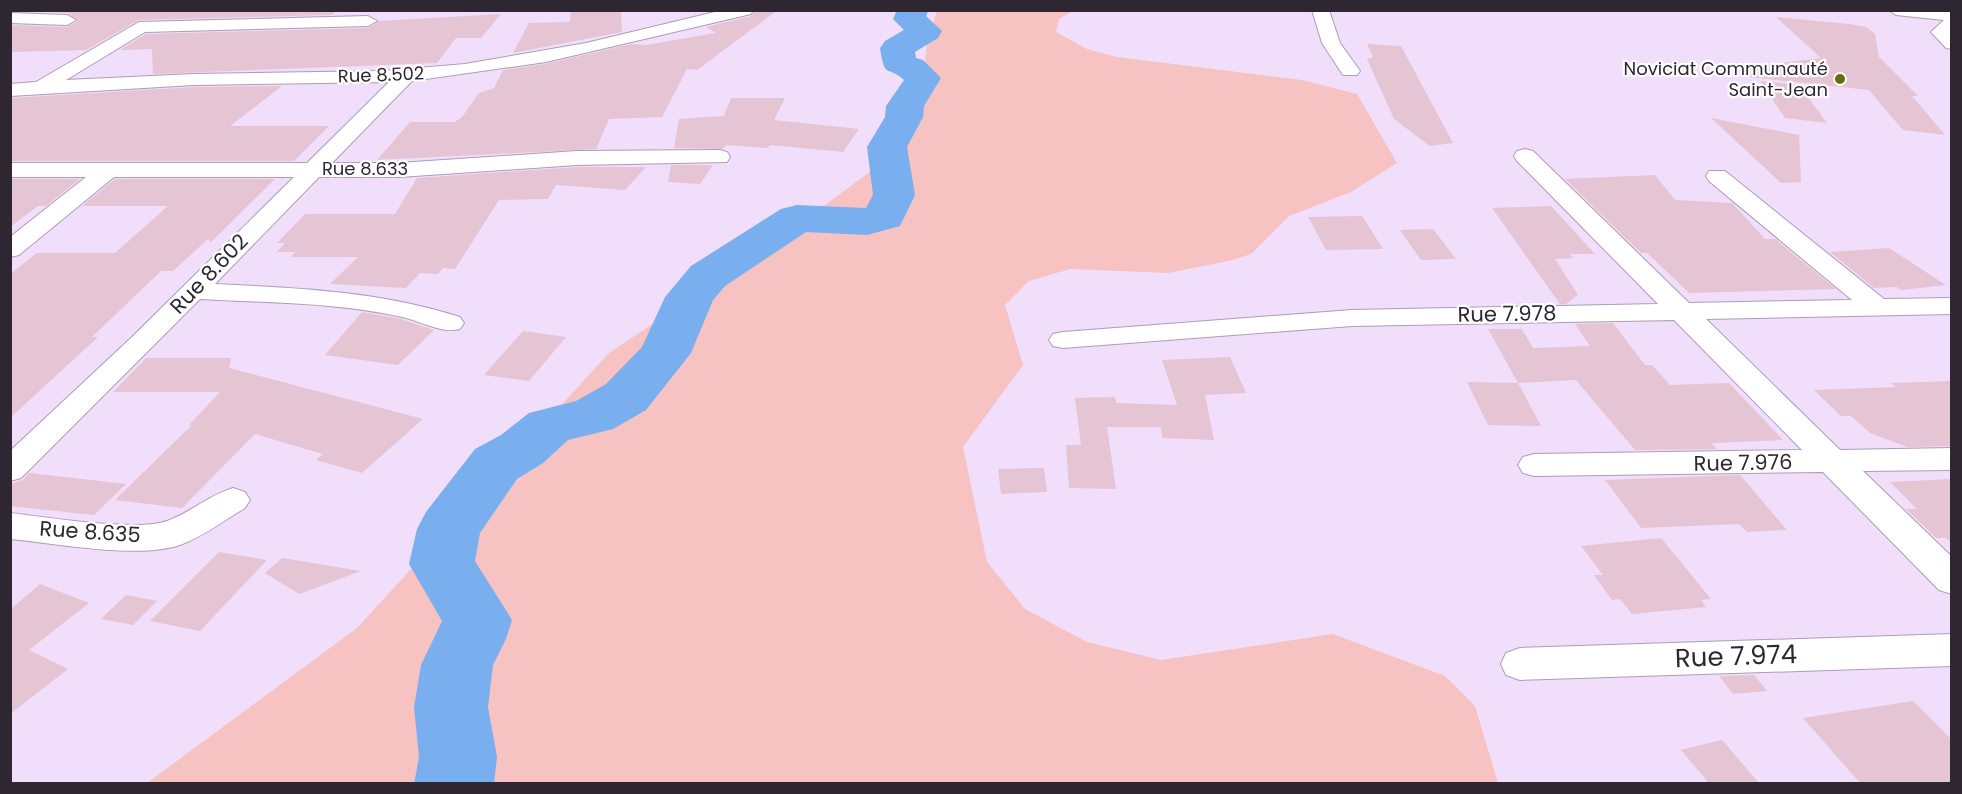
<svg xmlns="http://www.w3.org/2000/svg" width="1962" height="794" viewBox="0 0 1962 794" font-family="Poppins,sans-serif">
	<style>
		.green { fill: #f7c2c2 }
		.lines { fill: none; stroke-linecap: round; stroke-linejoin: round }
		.river { fill: #79afef; fill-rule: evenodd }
		.building { fill: #e5c4d4 }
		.minor-casing { stroke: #ae9cb6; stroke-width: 2 }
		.minor { fill: #fff; fill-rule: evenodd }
		.poi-dot { fill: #686b0d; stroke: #fff; stroke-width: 2 }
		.labels { text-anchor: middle; stroke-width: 4.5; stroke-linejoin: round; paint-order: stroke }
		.far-poi-label { font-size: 18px; fill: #2e2631; stroke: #fff; text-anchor: end }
		.far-street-label { font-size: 18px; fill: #2e2631; stroke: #fff }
		.street-label { font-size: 21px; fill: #2e2631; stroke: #fff }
		.near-street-label { font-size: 26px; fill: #2e2631; stroke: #fff }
	</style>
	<rect width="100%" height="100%" fill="#f1defa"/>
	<path class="green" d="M937 11H1073L1059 19 1056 32 1087 49 1117 57 1302 80 1357 94 1397 163 1351 192 1289 216 1251 254 1233 260 1168 273 1070 269 1029 281 1005 305 1023 365 963 447 987 562 1025 609 1087 642 1161 660 1333 634 1445 676 1475 706 1498 783H147L357 628 609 353 771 245 871 171 921 106 927 42Z"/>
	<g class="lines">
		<path class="river" d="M897 10H929L926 16 942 31 938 38 915 52 916 58 923 60 941 78 924 106 923 117 907 147 915 195 900 226 867 235 806 232 725 286 713 300 691 353 646 410 613 429 568 440 543 463 517 479 480 533 475 561 512 620 506 639 493 665 488 707 497 757 494 784H414L419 757 414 707 421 665 442 621 409 564 417 529 426 512 475 449 501 435 529 413 576 401 606 384 642 347 665 297 691 266 781 209 797 205 866 208 873 195 867 147 885 117 886 106 904 80C887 64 885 81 880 48L885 41 904 30 893 19Z"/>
	</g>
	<g class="building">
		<path d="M10 10H336L332 15 139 20 86 50 10 52V25L67 27 78 21 67 13Z"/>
		<path d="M571 10H621L622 32 513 53 529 23 570 22Z"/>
		<path d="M755 10H778L697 70 687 69 662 117 609 119 596 149 377 160 410 122H455L462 117 479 93 494 88 503 70 546 64 631 44 646 45 716 33 706 27 752 16Z"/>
		<path d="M501 14 481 38H456L437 63 153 74 152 49 120 50 146 34 368 28 379 21Z"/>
		<path d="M1776 17 1849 24 1866 27 1875 34 1879 57 1918 96H1912L1945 135 1903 130 1869 90 1749 77V67L1821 58Z"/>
		<path d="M1367 44 1401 46 1453 143 1430 146 1394 119 1367 59 1373 57Z"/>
		<path d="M1760 81 1799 85 1827 123 1785 118Z"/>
		<path d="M282 86 230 126H329L294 161H10V98L194 87Z"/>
		<path d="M731 98H785L774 120 859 129 843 152 770 145 768 148 726 145 723 149 674 148 679 119 724 116Z"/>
		<path d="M1711 118 1799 135 1801 182 1781 183Z"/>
		<path d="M671 165H713L700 184 668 182Z"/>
		<path d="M577 167H646L625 190 556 185 548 199 499 200 455 269 443 268 438 274 420 273 406 288 330 284 358 257H291L295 252H277L285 243H277L305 214H395L417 178Z"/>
		<path d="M1655 175 1675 200 1732 203 1765 239H1775L1836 289 1689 293 1647 253H1641L1565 179Z"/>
		<path d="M10 179H80L46 206H38L10 227Z"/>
		<path d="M115 179H275L211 242 208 239 173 271H161L92 337H98L10 418V274L37 253H115L168 206H82Z"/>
		<path d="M1551 206 1595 254H1570L1573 258 1555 259 1578 295 1566 304H1560L1492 208Z"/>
		<path d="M1362 216 1383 249 1326 250 1308 217Z"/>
		<path d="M1433 229 1456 259 1421 260 1400 230Z"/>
		<path d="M1889 248 1946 285 1901 290 1897 287 1874 288 1830 252Z"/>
		<path d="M362 312 401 319 434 330 398 365 325 355Z"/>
		<path d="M1613 323 1645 365H1652L1670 385 1729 383 1783 440 1711 443 1717 449 1635 450 1576 380 1518 383 1488 329H1522L1533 348 1590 346 1575 324Z"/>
		<path d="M523 331 566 337 529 381 484 375Z"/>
		<path d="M1230 357 1246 393 1205 395 1214 440 1162 438 1161 427H1107L1116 489 1069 488 1066 445H1081L1075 398 1115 397 1116 403 1177 405 1162 360Z"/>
		<path d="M146 358H231L229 368 423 419 362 473 316 460 323 454 255 434 182 508 115 500 192 425H189L220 392H113Z"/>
		<path d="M1952 381V446L1907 447 1870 433 1851 416H1841L1814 390 1896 387 1891 383Z"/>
		<path d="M1467 382 1518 383 1541 426 1488 425Z"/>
		<path d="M1044 468 1047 492 1001 494 998 469Z"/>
		<path d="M29 473 126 484 94 515 10 506V484L23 480Z"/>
		<path d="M1740 475 1787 530 1747 532 1739 524 1641 528 1605 480Z"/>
		<path d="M1952 479V543L1946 538H1936L1906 509H1917L1890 482Z"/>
		<path d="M1661 538 1711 599 1701 600 1706 607 1632 614 1620 599 1612 600 1594 575H1603L1581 546Z"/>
		<path d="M219 552 267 560 200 631 150 621Z"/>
		<path d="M282 558 361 571 299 594 265 573Z"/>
		<path d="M40 584 89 603 29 650 68 669 10 714V610Z"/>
		<path d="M126 595 157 601 133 625 101 619Z"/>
		<path d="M1754 675 1767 691 1733 694 1719 676Z"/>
		<path d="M1913 701 1952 740V783H1860L1803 718Z"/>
		<path d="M1722 740 1759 783H1709L1681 750Z"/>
	</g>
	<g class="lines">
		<g class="minor-casing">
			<g id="minor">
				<path d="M723 10H753L751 14 546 62 412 81 332 163H399L577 151 719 150 727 152 730 157 727 162 577 165 399 177H319L215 284C299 288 379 291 460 317L464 323 460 329C441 334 421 321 402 317 336 302 268 303 200 299L21 478 10 481V451L132 337 294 177H114L19 255 10 257V237L86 177H10V163H307L389 82 194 85 10 96V84L36 82 139 22 368 16 377 21 368 26 145 32 66 80 194 74 382 71 465 64 586 43Z"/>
				<path d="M1312 10H1329L1340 43 1360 71 1357 75H1343L1322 43Z"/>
				<path d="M1888 10 1952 11V49L1946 48 1931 32 1944 20 1896 15Z"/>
				<path d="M10 13 67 15 76 20 67 25 10 23Z"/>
				<path d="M1525 149 1533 151 1689 303 1852 300 1709 181 1706 176 1709 171H1725L1884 299 1952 298V314L1706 319 1840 450 1952 448V470L1863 471 1952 557V594L1939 590 1823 472 1534 476 1523 473 1518 465 1523 457 1534 454 1802 450 1674 320 1352 326 1063 348 1053 346 1049 340 1053 334 1063 332 1352 310 1658 304 1517 161 1514 156 1517 151Z"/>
				<path d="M233 488 245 492 250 500 245 508C225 520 206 534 185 543 144 561 56 543 10 539V513C45 517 138 532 167 521 190 513 209 495 233 488Z"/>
				<path d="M1952 634V666L1520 680 1506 675 1501 664 1506 653 1520 648Z"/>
			</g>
		</g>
		<use href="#minor" class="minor"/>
	</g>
	<circle class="poi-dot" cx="1840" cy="79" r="6"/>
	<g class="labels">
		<g class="far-poi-label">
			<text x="1828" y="75">Noviciat Communauté<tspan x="1828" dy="21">Saint-Jean</tspan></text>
		</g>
		<g class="far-street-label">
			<text transform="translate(381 75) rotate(-2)" y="6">Rue 8.502</text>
			<text x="365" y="175">Rue 8.633</text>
		</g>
		<g class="street-label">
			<text transform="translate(209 274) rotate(-46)" y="7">Rue 8.602</text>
			<text transform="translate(1507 314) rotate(-1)" y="7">Rue 7.978</text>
			<text transform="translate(1743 463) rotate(-1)" y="7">Rue 7.976</text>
			<text transform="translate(90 532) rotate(4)" y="7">Rue 8.635</text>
		</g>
		<g class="near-street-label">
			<text transform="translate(1736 656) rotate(-2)" y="9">Rue 7.974</text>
		</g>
	</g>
	<rect width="1962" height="794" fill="none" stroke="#2e2631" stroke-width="24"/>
</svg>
